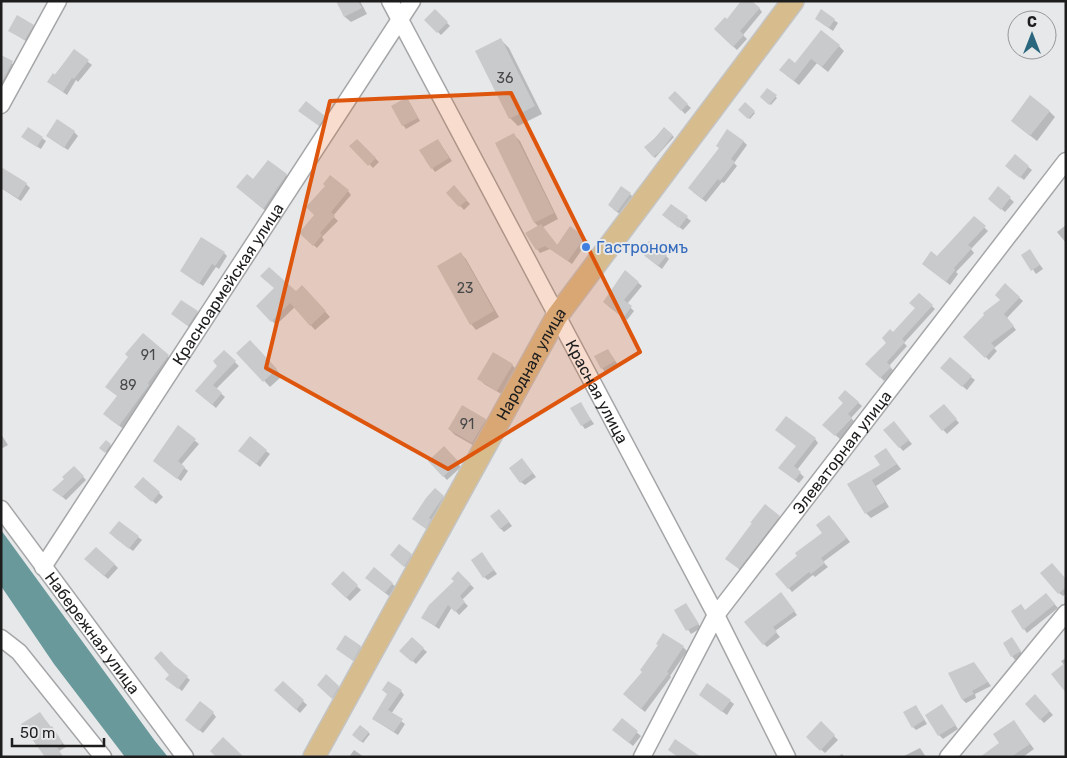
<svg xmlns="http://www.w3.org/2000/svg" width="1067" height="758" viewBox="0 0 1067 758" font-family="Rubik,sans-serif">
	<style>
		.water { fill: #69999b }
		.shadow { fill: #0003 }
		.building { fill: #c9cacb }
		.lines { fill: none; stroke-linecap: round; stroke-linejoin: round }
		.minor-casing { stroke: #a5a6a8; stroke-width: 19 }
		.major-casing { stroke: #c4c4c4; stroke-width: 24 }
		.minor { stroke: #fff; stroke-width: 16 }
		.major { stroke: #d7bc8e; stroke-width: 21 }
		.marked { fill: #de560d; fill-opacity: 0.2; stroke: #de560d; stroke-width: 4; stroke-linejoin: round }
		.shop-dot { fill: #3f7fe0; stroke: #e7e8ea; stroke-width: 2 }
		.labels { text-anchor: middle; stroke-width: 4; stroke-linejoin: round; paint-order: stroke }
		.number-label { font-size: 14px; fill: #484849 }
		.shop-label { font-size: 16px; fill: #366cbe; stroke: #e7e8ea; text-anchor: start }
		.street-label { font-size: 16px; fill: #1d1d1e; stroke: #e7e8ea }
	</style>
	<rect width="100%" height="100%" fill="#e7e8ea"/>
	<path class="water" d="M1 530 155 741 168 757H125L54 664 1 586Z"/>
	<g class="shadow">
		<path d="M337 1H360L367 14 351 22 345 17Z"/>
		<path d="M759 8 762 12 743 35 747 39 737 50 715 29Z"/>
		<path d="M435 11 450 26 441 35 426 20Z"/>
		<path d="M834 20 838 23 833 31 820 22Z"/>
		<path d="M33 26 36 29 29 43 10 31Z"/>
		<path d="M501 40 509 48 542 114 518 126 510 118Z"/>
		<path d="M839 46 844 51 828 72 817 63 799 85 786 75 795 64Z"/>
		<path d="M74 51 92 65 78 82 76 80 67 95 49 82Z"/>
		<path d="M1 57 16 66 1 93Z"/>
		<path d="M768 90 777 98 771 105 761 97Z"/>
		<path d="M675 93 691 108 685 114 670 98Z"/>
		<path d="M410 103 420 121 406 129 403 125Z"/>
		<path d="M745 104 755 113 750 119 740 110Z"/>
		<path d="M1049 111 1055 117 1037 141 1018 126Z"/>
		<path d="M304 114 324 117 328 120 323 128Z"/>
		<path d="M664 129 674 137 655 158 646 147Z"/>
		<path d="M74 132 78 136 68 150 51 139Z"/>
		<path d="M514 135 520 141 558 219 543 227 558 246 584 238 588 241 572 264 550 249 540 253 537 249 539 227 535 223 496 144Z"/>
		<path d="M42 138 46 141 41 149 26 140Z"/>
		<path d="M357 140 379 162 373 168 351 146Z"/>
		<path d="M438 140 452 161 435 172 432 168Z"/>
		<path d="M743 141 747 145 734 163 737 166 724 183 722 182 706 202 693 192Z"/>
		<path d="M1015 156 1032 170 1024 180 1010 169Z"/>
		<path d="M268 161 290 178 267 212 241 190 253 181Z"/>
		<path d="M26 184 30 188 21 201 1 188Z"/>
		<path d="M454 187 470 204 464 210 448 193Z"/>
		<path d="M998 188 1014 202 1005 212 993 202Z"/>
		<path d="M348 191 351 195 333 216 338 221 322 237 324 240 317 248 304 237Z"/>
		<path d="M630 194 633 197 621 215 613 209Z"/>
		<path d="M671 205 691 221 683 230 668 218Z"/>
		<path d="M974 218 988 231 971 249 974 253 956 272 958 274 950 285 927 267Z"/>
		<path d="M1066 225V243L1057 232Z"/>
		<path d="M1030 251 1043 269 1036 274 1023 255Z"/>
		<path d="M224 253 227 256 219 269 216 267 203 286 182 271Z"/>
		<path d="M461 254 466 259 499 317 476 330 471 324Z"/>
		<path d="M645 256H666L669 259 662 269Z"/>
		<path d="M625 272 642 286 627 304 634 311 627 320 608 306 619 282 618 281Z"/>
		<path d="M1005 285 1023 301 1007 318 1016 330 994 348 997 351 989 360 965 337 1002 300Z"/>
		<path d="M307 291 330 317 315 330 295 307 276 325 257 306 296 293Z"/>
		<path d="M919 294 935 309 904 343 907 346 889 366 894 371 884 381 867 364 888 343 893 334 917 308Z"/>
		<path d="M197 312 200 316 192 329 172 314Z"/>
		<path d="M143 335 174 362 125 430 110 419 129 357Z"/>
		<path d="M256 347 282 376 270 387 238 353Z"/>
		<path d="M608 350 618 365 605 372 602 368Z"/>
		<path d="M224 352 239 366 216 389 225 397 216 408 200 394 219 366Z"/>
		<path d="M512 365 518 371 503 395 484 384 479 378Z"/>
		<path d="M946 372 971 377 975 380 967 390Z"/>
		<path d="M845 391 862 406 851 418 855 422 840 439 824 425 844 403Z"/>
		<path d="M580 403 594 424 585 429 582 425Z"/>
		<path d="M947 409 959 423 947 434 931 416Z"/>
		<path d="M485 420 491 425 478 448 455 435 449 429Z"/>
		<path d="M897 426 912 444 903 451 885 430Z"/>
		<path d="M178 427 199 444 181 465 188 471 181 481 158 464Z"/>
		<path d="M1 434 8 445 1 449Z"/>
		<path d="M815 439 818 443 797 470 804 477 799 483 783 471 797 446Z"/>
		<path d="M107 442 112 447 107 453 101 448Z"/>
		<path d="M444 448 461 467 447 480 429 461Z"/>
		<path d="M886 450 901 469 876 486 889 507 871 518 866 513 849 485 882 465Z"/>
		<path d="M266 451 270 454 260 467 244 454Z"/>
		<path d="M525 463 536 477 525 485 521 482Z"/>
		<path d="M74 467 86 480 66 500 58 493Z"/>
		<path d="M140 490 159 493 163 497 156 504Z"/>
		<path d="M436 490 446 500 430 531 417 522Z"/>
		<path d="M503 514 512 526 504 532 500 528Z"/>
		<path d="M779 517 783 522 744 573 727 559Z"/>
		<path d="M833 520 850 542 823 562 828 567 815 577 813 575 792 592 777 574 823 533Z"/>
		<path d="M114 537H138L142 540 133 551Z"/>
		<path d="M482 554 497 574 488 580 484 577Z"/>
		<path d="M411 555 414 559 408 569 395 558Z"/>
		<path d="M89 563 114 564 118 568 108 579Z"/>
		<path d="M374 569 396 587 389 596 370 581Z"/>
		<path d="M343 573 361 590 350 601 332 584Z"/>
		<path d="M458 573 474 588 462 600 468 606 459 615 452 607 439 629 423 618 456 582Z"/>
		<path d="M1066 580V594L1063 596 1059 593Z"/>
		<path d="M784 597 797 615 775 631 780 637 767 647 764 644Z"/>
		<path d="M1049 598 1058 608 1027 633 1024 629 1026 611Z"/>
		<path d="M686 605 701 628 691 634 676 611Z"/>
		<path d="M412 639 427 652 416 664 405 654Z"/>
		<path d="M1012 639 1023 655 1015 660 1012 656Z"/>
		<path d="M360 647 364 650 357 663 337 649Z"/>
		<path d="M683 647 687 651 670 676 671 677 645 712 628 698Z"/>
		<path d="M1066 658V690L1064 665 1061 661Z"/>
		<path d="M974 663 991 686 975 694 976 698 966 703 963 700 949 674Z"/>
		<path d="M175 667 190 680 182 691 171 682Z"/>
		<path d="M283 682 307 705 300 713 276 690Z"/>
		<path d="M318 685 338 687 342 690 336 701Z"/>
		<path d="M401 691 404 695 391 714 405 724 398 735 373 719 388 694Z"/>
		<path d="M1035 696 1053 715 1044 723 1026 704Z"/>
		<path d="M704 698 730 701 734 704 727 715Z"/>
		<path d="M916 706 927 724 916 730 913 727Z"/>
		<path d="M942 706 958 729 943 739 939 735Z"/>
		<path d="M40 713 66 747 59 751 63 757H47Z"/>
		<path d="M213 713 216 717 203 733 190 723Z"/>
		<path d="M622 720 641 736 633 746 618 734Z"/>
		<path d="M1014 722 1034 749 1023 757H993Z"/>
		<path d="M821 723 838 740 825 753 807 737Z"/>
		<path d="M360 726 370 734 363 743 354 735Z"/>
		<path d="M920 748 926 757H905L904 756Z"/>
		<path d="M354 750 364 757H349Z"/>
		<path d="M842 754 845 757H837Z"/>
	</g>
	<g class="building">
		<path d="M336 1H358L362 8 344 17Z"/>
		<path d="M741 1H752L760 8 740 31 744 35 733 47 714 29 725 17 727 19Z"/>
		<path d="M435 9 448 22 437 33 424 20Z"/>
		<path d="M821 9 835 19 829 28 815 19Z"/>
		<path d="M17 15 34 25 25 40 8 31Z"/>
		<path d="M821 30 840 45 822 67 811 59 794 81 779 70 789 58 795 63Z"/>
		<path d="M501 38 535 106 509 119 475 51Z"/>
		<path d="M74 49 89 60 74 79 72 78 63 92 47 82 53 73 55 75Z"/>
		<path d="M1 55 13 61 1 84Z"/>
		<path d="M767 88 777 95 769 105 760 97Z"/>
		<path d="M675 91 688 104 681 111 668 98Z"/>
		<path d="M1030 95 1050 111 1030 136 1011 121Z"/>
		<path d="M407 97 418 118 402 126 391 106Z"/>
		<path d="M306 101 325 116 319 126 298 111Z"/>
		<path d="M745 102 755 111 748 119 738 110Z"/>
		<path d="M57 119 75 131 64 148 46 136Z"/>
		<path d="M28 127 43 137 37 147 21 137Z"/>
		<path d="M664 127 673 135 660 152 653 157 644 147 654 139Z"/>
		<path d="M727 129 744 141 731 159 735 162 720 181 718 179 702 199 688 188 719 148 716 146Z"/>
		<path d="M514 133 554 213 534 223 495 143Z"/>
		<path d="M357 139 376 158 368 166 349 146Z"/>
		<path d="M438 139 449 158 431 169 419 150Z"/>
		<path d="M1015 154 1029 166 1020 178 1005 166Z"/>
		<path d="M268 160 287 174 263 209 236 187 247 174 253 179Z"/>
		<path d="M1 167 27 183 18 198 1 188Z"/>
		<path d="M330 175 349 190 331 212 335 216 320 233 322 235 313 246 299 233 314 215 306 207 325 186 323 184Z"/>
		<path d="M454 185 467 200 459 207 446 193Z"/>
		<path d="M621 186 631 193 617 212 608 205Z"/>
		<path d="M998 186 1011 197 1001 210 988 199Z"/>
		<path d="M671 204 688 216 679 228 662 215Z"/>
		<path d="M974 216 986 226 968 245 972 248 954 268 955 270 946 282 922 264 931 251 937 256Z"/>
		<path d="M541 224 557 245 570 226 585 237 568 261 545 246 536 250 525 233Z"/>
		<path d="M201 237 225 252 215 266 212 264 199 284 180 271Z"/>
		<path d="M649 241 667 255 658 266 640 252Z"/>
		<path d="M1030 249 1040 265 1031 271 1021 255Z"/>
		<path d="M461 252 494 311 470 325 437 266Z"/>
		<path d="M269 267 296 291 302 285 326 311 310 326 290 303 271 322 256 306 274 288 260 276Z"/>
		<path d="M625 270 639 282 624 300 632 306 623 318 603 302Z"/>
		<path d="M1005 283 1020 297 1004 314 1014 326 991 343 995 347 985 358 963 337 984 315 983 313 1000 300 995 295Z"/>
		<path d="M919 293 933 305 902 339 905 342 887 362 891 367 880 378 865 364 886 343 882 338 890 329 893 332 915 308 909 303Z"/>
		<path d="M181 300 198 311 188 326 171 314Z"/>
		<path d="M143 333 169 355 148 383 149 385 119 426 103 414 117 396 105 387 128 357 125 354Z"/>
		<path d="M250 340 277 369 263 382 236 353Z"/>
		<path d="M608 349 615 361 601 369 594 356Z"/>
		<path d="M224 350 236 361 213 385 222 393 212 405 195 391 217 366 213 361Z"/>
		<path d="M493 352 513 364 497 391 477 379Z"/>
		<path d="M950 357 972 376 962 387 940 368Z"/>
		<path d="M845 390 859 402 848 414 852 418 835 436 822 425 843 403 838 398Z"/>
		<path d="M581 402 591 420 581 426 570 408Z"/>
		<path d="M944 404 957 419 942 431 929 416Z"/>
		<path d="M462 405 486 419 472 443 448 429Z"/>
		<path d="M786 416 816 438 794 466 801 472 795 480 778 468 796 446 775 430Z"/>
		<path d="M894 421 909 440 899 448 883 430Z"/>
		<path d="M178 425 196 439 178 461 185 467 177 479 153 461Z"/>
		<path d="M250 436 267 450 256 464 238 451Z"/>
		<path d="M106 440 111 444 105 453 99 448Z"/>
		<path d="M444 446 459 462 443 477 428 461Z"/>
		<path d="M886 448 897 464 872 480 885 502 865 514 847 484 880 465 874 456Z"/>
		<path d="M522 458 533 473 520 483 509 468Z"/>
		<path d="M74 466 84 476 62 497 52 490 64 479 62 477Z"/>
		<path d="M143 477 160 492 152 502 134 487Z"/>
		<path d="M435 488 444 496 429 518 431 519 426 529 412 519 426 498Z"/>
		<path d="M765 504 780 516 739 569 725 559 752 523H750Z"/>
		<path d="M499 509 509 522 500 529 490 516Z"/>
		<path d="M829 515 847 538 821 558 825 563 811 574 809 572 788 589 775 574 797 556 795 553 822 533 816 525Z"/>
		<path d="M119 521 139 536 129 549 109 533Z"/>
		<path d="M399 544 412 554 404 567 390 555Z"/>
		<path d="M96 547 115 564 104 576 84 559Z"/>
		<path d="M482 552 494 570 483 578 471 560Z"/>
		<path d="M1052 563 1066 579V587L1058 594 1040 573Z"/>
		<path d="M374 567 393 583 385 593 365 578Z"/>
		<path d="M343 571 358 585 346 598 331 584Z"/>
		<path d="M458 571 471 584 460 596 465 602 455 612 448 605 435 626 421 618 429 605 454 581 451 579Z"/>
		<path d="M781 592 795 611 773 627 777 632 763 645 744 622Z"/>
		<path d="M1046 593 1055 604 1023 630 1011 611 1021 604 1025 610Z"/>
		<path d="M686 603 699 624 686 631 674 610Z"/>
		<path d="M663 633 684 646 667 672 669 673 641 709 623 694 642 672 640 670 658 645 656 644Z"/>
		<path d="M345 635 361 646 353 661 336 649Z"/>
		<path d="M412 637 424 648 412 662 399 651Z"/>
		<path d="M1012 637 1021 651 1011 657 1003 643Z"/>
		<path d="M161 651 174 665 188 676 178 689 165 679 169 675 154 658Z"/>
		<path d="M974 662 988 682 972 691 974 694 962 700 948 673Z"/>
		<path d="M1066 662V693L1051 674Z"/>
		<path d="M326 674 339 686 332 699 317 685Z"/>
		<path d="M283 681 304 700 296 710 274 690Z"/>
		<path d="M388 681 402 690 388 710 403 719 394 732 372 719 387 694 382 690Z"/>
		<path d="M707 683 731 700 722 712 699 695Z"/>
		<path d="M1035 694 1050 711 1040 720 1025 704Z"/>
		<path d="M200 701 214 712 199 731 185 720Z"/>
		<path d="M942 704 956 725 938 736 925 715Z"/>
		<path d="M916 705 924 720 912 728 903 712Z"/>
		<path d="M40 712 50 727 52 726 63 743 57 747 63 757H45L21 724Z"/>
		<path d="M622 718 638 731 629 743 612 730Z"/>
		<path d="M1014 720 1030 744 1011 757H980L999 743 993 734Z"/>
		<path d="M821 721 835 735 820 751 806 737Z"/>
		<path d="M360 725 369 732 361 742 352 735Z"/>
		<path d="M223 737 244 757H216L210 751Z"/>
		<path d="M675 739 701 757H678L668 750Z"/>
	</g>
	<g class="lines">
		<g class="minor-casing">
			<g id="minor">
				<path id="s1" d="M390 1 716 615 787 757"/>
				<path d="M1 105 58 1"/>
				<path id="s2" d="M1 509 185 757"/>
				<path id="s3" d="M43 567 412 1"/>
				<path d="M1 638 19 652 103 757"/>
				<path id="s4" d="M642 757 716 615 1066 161"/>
				<path d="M948 757 1066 613"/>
			</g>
		</g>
		<g class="major-casing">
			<g id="major">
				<path id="s5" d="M314 757 557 316 793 1"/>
			</g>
		</g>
		<use href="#minor" class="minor"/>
		<use href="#major" class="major"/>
	</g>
	<path class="marked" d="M511 93 640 352 448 469 266 368 330 101Z"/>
	<circle class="shop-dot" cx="586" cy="247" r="5"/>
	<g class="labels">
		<g class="number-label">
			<text x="505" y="83">36</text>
			<text x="465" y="293">23</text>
			<text x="148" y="360">91</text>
			<text x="128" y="390">89</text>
			<text x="467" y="429">91</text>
		</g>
		<g class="shop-label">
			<text x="596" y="253">Гастрономъ</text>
		</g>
		<g class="street-label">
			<text dy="6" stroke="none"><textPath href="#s3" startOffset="338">Красноармейская улица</textPath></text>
			<text dy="6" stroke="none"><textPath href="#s5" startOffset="449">Народная улица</textPath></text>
			<text dy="6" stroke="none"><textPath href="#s1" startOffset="442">Красная улица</textPath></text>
			<text dy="6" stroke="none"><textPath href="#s4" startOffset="366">Элеваторная улица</textPath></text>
			<text dy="6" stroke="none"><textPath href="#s2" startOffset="154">Набережная улица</textPath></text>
		</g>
	</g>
	<rect width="1067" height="758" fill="none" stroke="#1d1d1e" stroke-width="5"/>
	<g transform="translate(1032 35)"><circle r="24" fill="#e7e8ea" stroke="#969798"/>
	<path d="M0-4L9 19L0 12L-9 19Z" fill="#2a677e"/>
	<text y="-8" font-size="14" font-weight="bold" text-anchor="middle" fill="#1d1d1e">С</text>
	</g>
	<path d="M12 738v8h92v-8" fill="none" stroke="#1d1d1e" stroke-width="2.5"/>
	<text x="20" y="738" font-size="15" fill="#1d1d1e" stroke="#e7e8ea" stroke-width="4" paint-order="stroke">50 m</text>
</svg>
